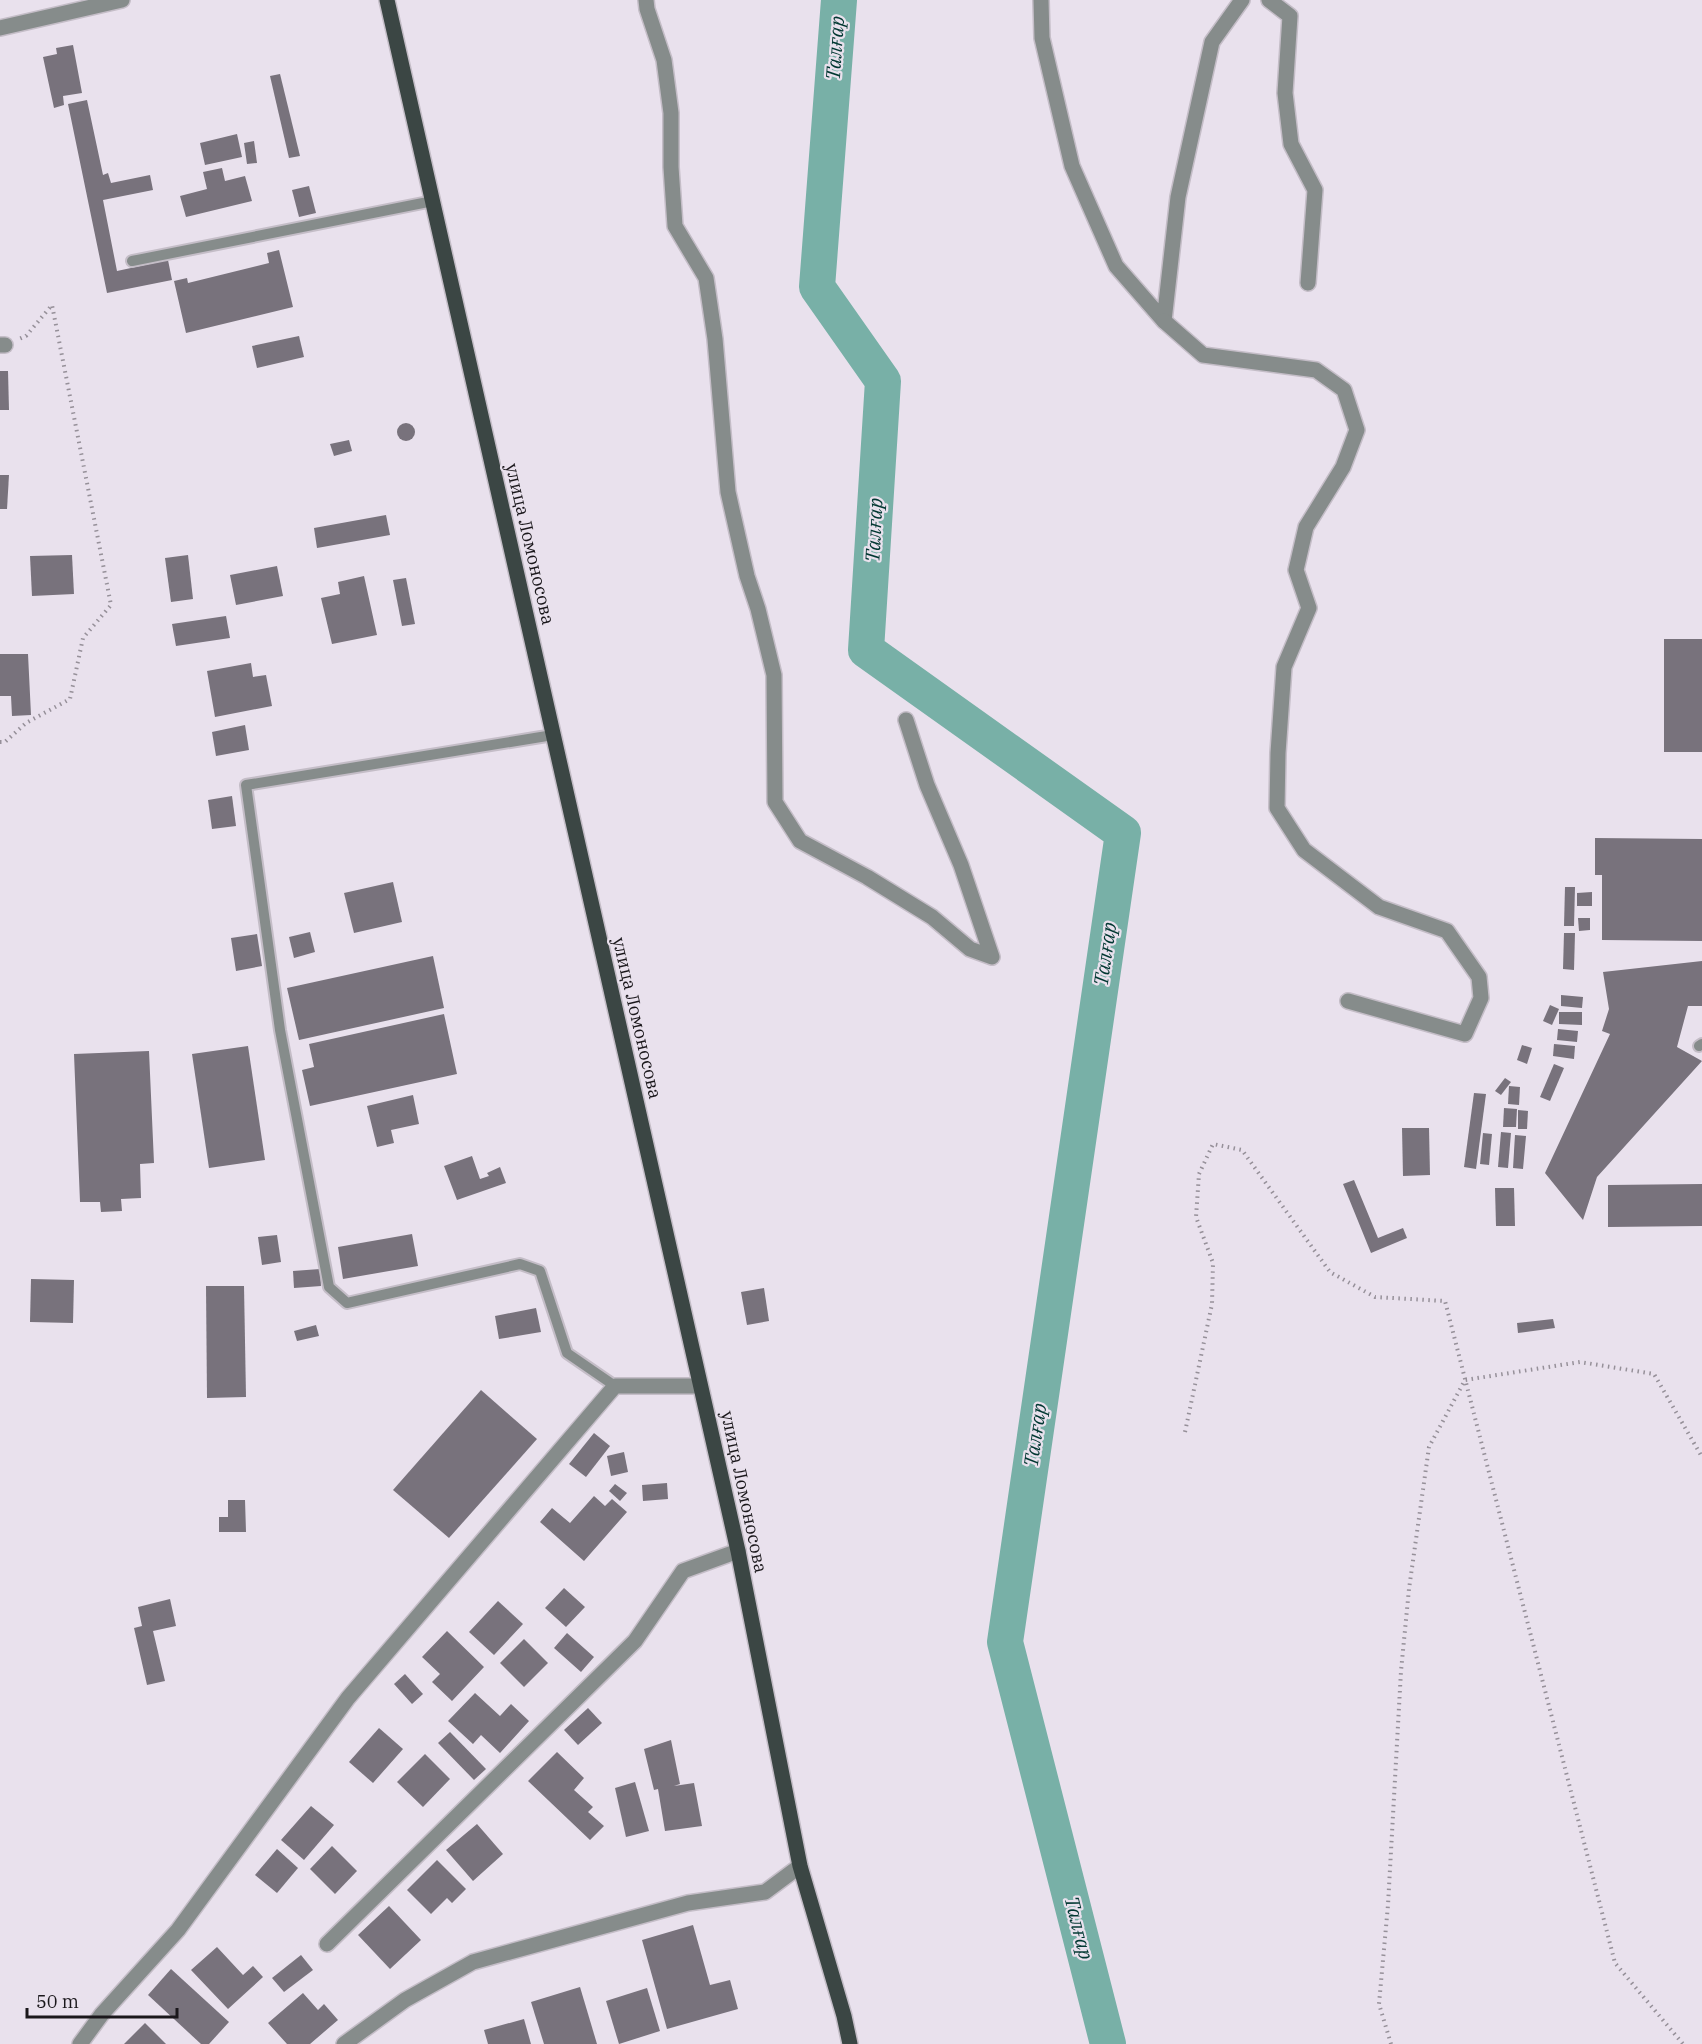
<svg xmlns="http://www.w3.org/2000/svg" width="1702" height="2044" viewBox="0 0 1702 2044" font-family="'IBM Plex Serif',serif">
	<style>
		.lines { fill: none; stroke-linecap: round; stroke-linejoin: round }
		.river { stroke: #78b0a7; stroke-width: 36 }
		.building { fill: #78727c }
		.service-casing { stroke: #c4bdc7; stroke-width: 14 }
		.minor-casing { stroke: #c4bdc7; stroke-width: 18 }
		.primary-casing { stroke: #c4bdc7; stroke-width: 18 }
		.path { stroke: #969099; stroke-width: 4; stroke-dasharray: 1.5 4.5; stroke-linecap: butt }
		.service { stroke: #868c8b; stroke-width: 10 }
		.minor { stroke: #868c8b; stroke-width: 15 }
		.primary { stroke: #3b4644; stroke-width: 15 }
		.labels { text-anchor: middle; stroke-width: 4.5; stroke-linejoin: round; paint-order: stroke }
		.street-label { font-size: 18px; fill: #1a171b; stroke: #e9e1ed }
		.water-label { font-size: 20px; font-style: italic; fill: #003731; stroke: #e9e1ed }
	</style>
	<rect width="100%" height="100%" fill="#e9e1ed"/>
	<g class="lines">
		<path class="river" d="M839 0 817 287 883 381 866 650 1123 833 1005 1642 1108 2044"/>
	</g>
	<g class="building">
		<path d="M73 45 82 93 63 96 64 105 54 108 43 57 57 54 56 48Z"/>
		<path d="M280 74 300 156 289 158 270 76Z"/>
		<path d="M87 100 103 175 108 173 111 183 150 175 153 190 103 200 117 271 168 260 172 280 107 293 68 104Z"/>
		<path d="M237 134 242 157 205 165 200 143Z"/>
		<path d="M254 141 257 163 247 164 244 143Z"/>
		<path d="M222 168 225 181 245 176 252 201 186 217 180 196 207 189 203 172Z"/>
		<path d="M309 186 316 213 299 217 292 190Z"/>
		<path d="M279 250 293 307 186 333 174 281 187 278 188 283 269 263 267 253Z"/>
		<path d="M299 336 304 357 257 368 252 346Z"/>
		<path d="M0 371H8L9 410H0Z"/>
		<circle cx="406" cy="432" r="9"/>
		<path d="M349 440 352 451 334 456 330 444Z"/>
		<path d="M0 475H9L7 509H0Z"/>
		<path d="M386 515 390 535 317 548 314 528Z"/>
		<path d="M72 555 74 594 32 596 30 556Z"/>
		<path d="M188 555 193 599 171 602 165 558Z"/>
		<path d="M277 566 283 596 236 605 230 575Z"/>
		<path d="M364 576 377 635 332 644 321 598 340 594 338 582Z"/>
		<path d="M406 578 415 624 402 626 393 580Z"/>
		<path d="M226 616 230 638 176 646 172 624Z"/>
		<rect x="1664" y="639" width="38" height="113"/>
		<path d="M0 654H28L31 715 12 716 11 696H0Z"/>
		<path d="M251 663 253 677 266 675 272 706 215 717 207 671Z"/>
		<path d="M245 725 249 750 216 756 212 732Z"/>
		<path d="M232 796 236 826 212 829 208 800Z"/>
		<path d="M1595 838 1702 839V941L1602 940V875H1595Z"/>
		<path d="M393 882 402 922 354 933 344 893Z"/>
		<path d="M1565 887H1575L1574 926H1564Z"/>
		<path d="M1592 892V906H1577V893Z"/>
		<path d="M1578 918H1590V930L1579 931Z"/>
		<path d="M310 932 315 952 294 958 289 937Z"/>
		<path d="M1564 933H1575L1574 970 1563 969Z"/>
		<path d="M257 934 262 966 236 971 231 938Z"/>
		<path d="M433 956 444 1008 299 1040 287 988Z"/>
		<path d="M1702 961V1006H1688L1677 1047 1702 1061 1597 1177 1583 1220 1545 1173 1610 1034 1602 1031 1609 1009 1603 972Z"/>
		<path d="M1561 995 1583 997 1582 1008 1561 1006Z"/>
		<path d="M1550 1005 1559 1009 1552 1025 1543 1021Z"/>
		<path d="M1559 1012H1582V1025L1559 1024Z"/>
		<path d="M444 1014 457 1074 310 1106 302 1070 314 1067 309 1044Z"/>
		<path d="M1558 1029 1578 1031 1577 1042 1557 1040Z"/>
		<path d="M1554 1044 1575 1046 1574 1059 1553 1056Z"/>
		<path d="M1522 1045 1532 1048 1527 1064 1517 1060Z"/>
		<path d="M248 1046 265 1160 209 1168 192 1054Z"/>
		<path d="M149 1051 154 1163 140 1164 141 1198 121 1199 122 1211 101 1212 100 1202H80L74 1054Z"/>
		<path d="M1554 1064 1564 1068 1550 1101 1540 1097Z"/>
		<path d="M1505 1078 1511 1082 1501 1095 1495 1091Z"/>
		<path d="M1509 1086 1520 1087 1519 1105 1508 1104Z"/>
		<path d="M1474 1093 1486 1094 1476 1169 1464 1167Z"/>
		<path d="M413 1095 419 1124 391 1130 394 1143 377 1147 367 1106Z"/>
		<path d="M1504 1108 1517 1109 1516 1127H1503Z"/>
		<path d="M1518 1110 1528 1111 1527 1129H1518Z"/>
		<path d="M1402 1128H1429L1430 1175 1403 1176Z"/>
		<path d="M1501 1132 1511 1133 1508 1168 1498 1167Z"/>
		<path d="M1483 1133 1492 1134 1489 1165 1480 1164Z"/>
		<path d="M1515 1135 1526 1136 1523 1169 1513 1168Z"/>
		<path d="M472 1156 480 1179 489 1176 487 1173 500 1167 506 1183 457 1200 444 1166Z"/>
		<path d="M1354 1180 1378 1238 1403 1228 1407 1238 1371 1253 1343 1184Z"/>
		<path d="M1702 1184V1226L1608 1227V1185Z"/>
		<path d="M1495 1188H1514L1515 1226H1496Z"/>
		<path d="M412 1234 418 1266 343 1279 338 1247Z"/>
		<path d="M277 1235 281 1262 262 1265 258 1237Z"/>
		<path d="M320 1269 321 1286 294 1288 293 1271Z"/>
		<path d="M31 1279 74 1280 73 1323 30 1322Z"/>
		<path d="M206 1286H244L246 1397 207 1398Z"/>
		<path d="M764 1288 769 1321 747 1325 741 1292Z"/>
		<path d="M536 1308 541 1332 499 1339 495 1316Z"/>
		<path d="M1553 1319 1555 1328 1518 1333 1517 1323Z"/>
		<path d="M316 1325 319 1336 297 1341 294 1331Z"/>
		<path d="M481 1390 537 1439 449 1538 393 1490Z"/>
		<path d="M594 1433 610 1446 586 1477 569 1464Z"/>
		<path d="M624 1452 628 1472 611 1476 607 1456Z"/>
		<path d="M667 1483 668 1499 643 1501 642 1485Z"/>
		<path d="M615 1484 627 1493 620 1501 609 1491Z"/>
		<path d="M594 1496 605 1506 612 1499 627 1512 584 1561 540 1522 552 1508 570 1523Z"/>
		<path d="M228 1500H245L246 1532H219V1517H228Z"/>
		<path d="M564 1588 585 1607 566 1627 545 1608Z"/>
		<path d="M170 1599 176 1626 153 1631 165 1681 147 1685 134 1628 142 1626 138 1607Z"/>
		<path d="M498 1601 523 1624 494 1655 469 1632Z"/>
		<path d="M447 1631 484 1667 452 1701 432 1682 440 1674 422 1657Z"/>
		<path d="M567 1633 594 1657 581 1672 554 1648Z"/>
		<path d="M524 1639 548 1663 524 1687 500 1663Z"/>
		<path d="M405 1674 423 1694 412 1704 394 1684Z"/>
		<path d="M475 1693 500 1716 511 1704 529 1721 500 1753 481 1735 473 1744 448 1721Z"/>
		<path d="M588 1708 602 1723 578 1745 564 1730Z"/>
		<path d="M379 1728 403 1749 373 1783 349 1762Z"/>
		<path d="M450 1732 486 1769 474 1780 438 1743Z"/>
		<path d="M671 1740 680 1784 674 1786 694 1783 702 1826 665 1831 658 1789 654 1790 644 1749Z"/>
		<path d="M557 1752 584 1778 574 1790 593 1807 588 1812 604 1826 590 1840 528 1781Z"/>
		<path d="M425 1754 450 1779 423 1807 397 1782Z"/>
		<path d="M635 1782 649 1831 626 1837 615 1788Z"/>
		<path d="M311 1806 334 1825 304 1860 281 1840Z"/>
		<path d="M477 1824 503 1854 473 1881 446 1850Z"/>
		<path d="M332 1846 357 1871 335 1894 310 1869Z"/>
		<path d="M277 1849 298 1868 277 1893 255 1875Z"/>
		<path d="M437 1860 466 1889 452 1903 447 1898 431 1914 407 1890Z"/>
		<path d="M389 1906 421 1940 390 1969 358 1935Z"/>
		<path d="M693 1925 710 1985 730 1980 738 2009 667 2029 642 1940Z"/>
		<path d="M217 1947 243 1975 253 1966 263 1977 228 2009 191 1970Z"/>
		<path d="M301 1955 313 1970 284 1992 272 1978Z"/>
		<path d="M171 1969 229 2022 209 2044H201L148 1995Z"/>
		<path d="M580 1987 597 2044H544L531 2002Z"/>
		<path d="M647 1988 660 2031 619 2044 606 2001Z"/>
		<path d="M303 1993 318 2010 324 2004 338 2020 310 2044H287L268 2023Z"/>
		<path d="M524 2019 531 2044H488L484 2030Z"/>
		<path d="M145 2023 166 2044H124Z"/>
	</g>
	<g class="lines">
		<g class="service-casing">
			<g id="service">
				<path d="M132 261 433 201"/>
				<path d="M553 735 246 785 280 1030 329 1287 347 1303 520 1264 540 1271 567 1353 615 1386"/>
				<path d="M1699 1046 1702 1044"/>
			</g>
		</g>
		<g class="minor-casing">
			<g id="minor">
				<path d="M646 0 647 9 664 60 671 113V167L675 226 706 278 715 339 728 492 747 576 758 609 774 675 775 802 800 841 867 877 932 917 970 949 992 957 961 865 927 785 906 720"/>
				<path d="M1041 0 1042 38 1072 166 1116 266 1164 321 1178 197 1212 42 1242 0"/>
				<path d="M1269 0 1290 16 1285 93 1291 144 1315 190 1308 283"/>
				<path d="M0 28 122 0"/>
				<path d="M1164 321 1203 355 1316 370 1344 390 1357 430 1343 467 1306 527 1296 570 1309 608 1284 667 1278 753 1277 808 1304 850 1379 907 1447 931 1479 977 1481 998 1465 1034 1348 1001"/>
				<path d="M0 345H5"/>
				<path d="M327 1944 635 1641 683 1571 738 1551"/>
				<path d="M80 2044 102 2014 178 1930 348 1698 615 1386H700"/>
				<path d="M344 2044 405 2000 473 1962 688 1903 765 1892 800 1866"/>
			</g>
		</g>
		<g class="primary-casing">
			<path id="primary" d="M387 0 738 1551 800 1866 844 2016 850 2044"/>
		</g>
		<g class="path">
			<path d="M0 742H5L26 723 70 699 83 638 111 605 52 305 26 336 19 339"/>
			<path d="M1185 1432 1212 1304 1213 1263 1196 1217 1199 1174 1213 1144 1242 1150 1330 1272 1375 1297 1445 1301 1615 1963 1683 2044"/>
			<path d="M1391 2044 1379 2004 1388 1905 1401 1671 1409 1589 1429 1447 1465 1380 1580 1362 1654 1374 1702 1457"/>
		</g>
		<use href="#service" class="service"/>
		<use href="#minor" class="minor"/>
		<use href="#primary" class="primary"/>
	</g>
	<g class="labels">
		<g class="street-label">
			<text transform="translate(530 544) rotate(77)" y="6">улица Ломоносова</text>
			<text transform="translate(637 1018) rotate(77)" y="6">улица Ломоносова</text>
			<text transform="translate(744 1492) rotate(78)" y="6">улица Ломоносова</text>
		</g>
		<g class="water-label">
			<text transform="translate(835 48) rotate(-86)" y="7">Талғар</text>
			<text transform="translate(874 530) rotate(-87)" y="7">Талғар</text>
			<text transform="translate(1105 954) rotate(-82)" y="7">Талғар</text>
			<text transform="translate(1035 1435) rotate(-82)" y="7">Талғар</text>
			<text transform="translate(1079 1928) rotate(76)" y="7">Талғар</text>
		</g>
	</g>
	<path d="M27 2008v9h150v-9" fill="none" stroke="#1a171b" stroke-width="3"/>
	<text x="36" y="2008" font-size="18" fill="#1a171b" stroke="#e9e1ed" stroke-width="4.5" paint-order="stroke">50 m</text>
</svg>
